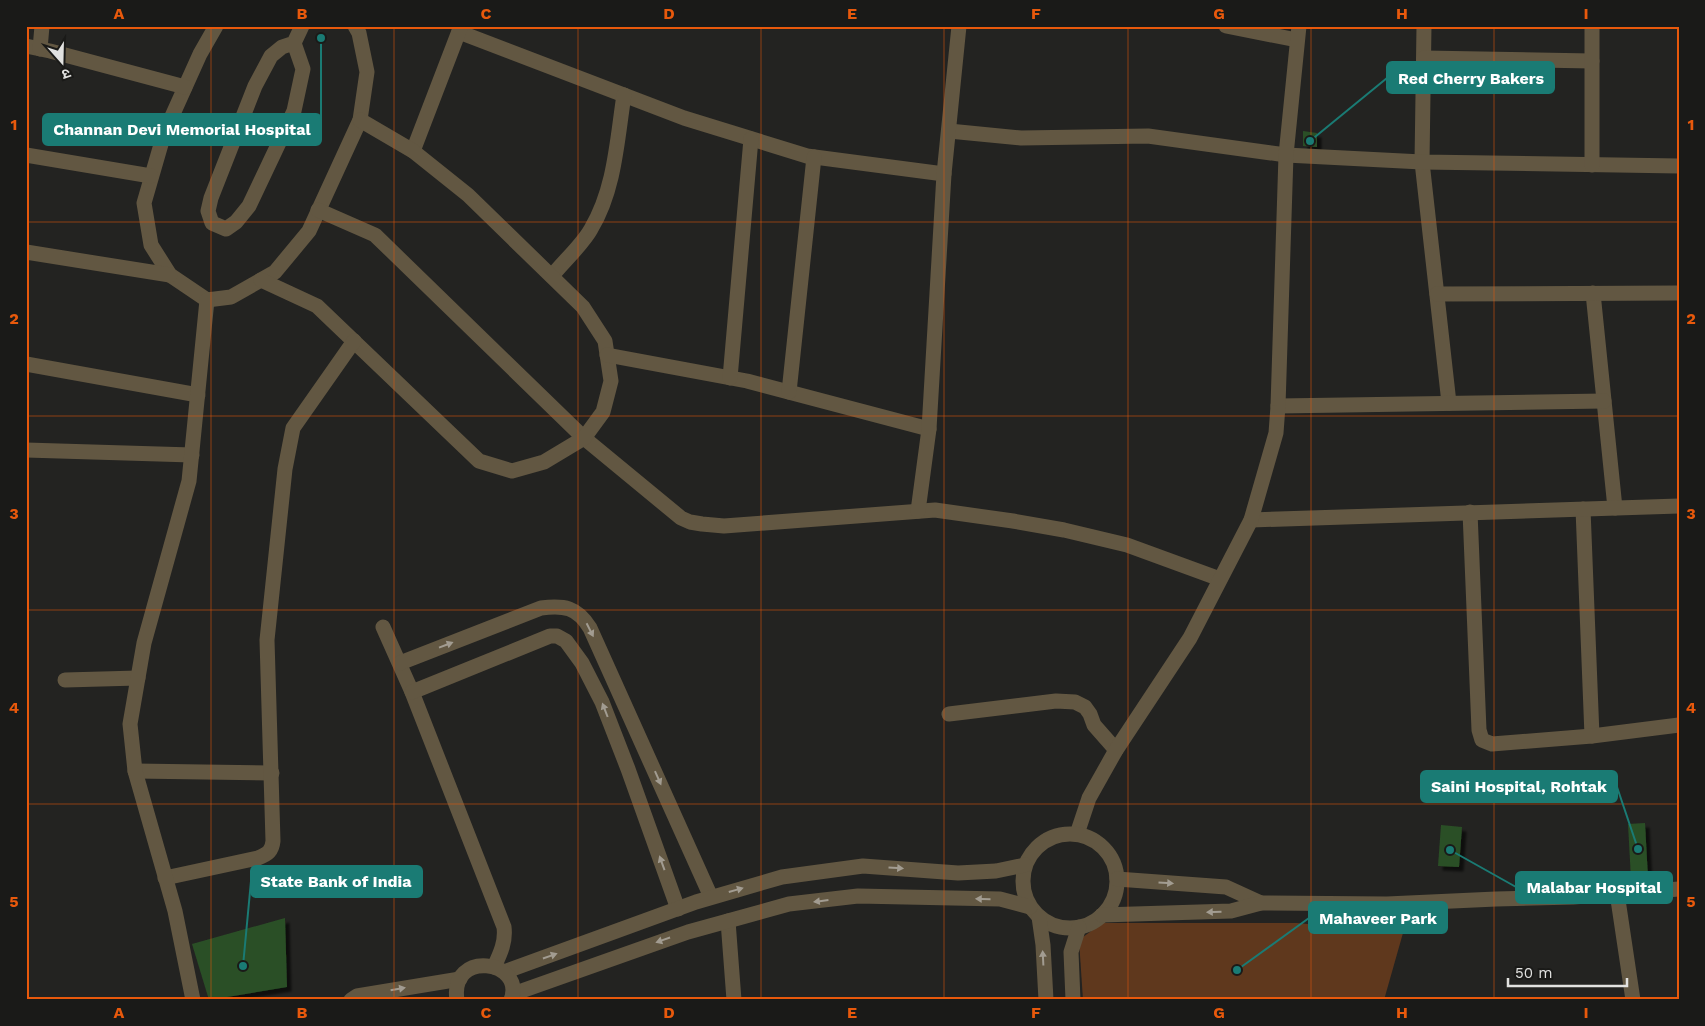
<svg xmlns="http://www.w3.org/2000/svg" width="1705" height="1026" viewBox="0 0 1705 1026" font-family="'Work Sans','Noto Sans Devanagari',sans-serif">
	<style>
		.green { fill: #5f381d }
		.building { fill: #2a4f26; filter: url(#shadow) }
		.lines { fill: none; stroke-linecap: round; stroke-linejoin: round }
		.minor { stroke: #625742; stroke-width: 15 }
		.oneway { fill: #a29c91 }
		.grid { fill: none; stroke: #e8590c; stroke-width: 1; stroke-opacity: 0.55 }
		.leader { fill: none; stroke: #1a7b74; stroke-width: 2 }
		.callout-dot { fill: #1a7b74; stroke: #1a1a18; stroke-width: 2 }
		.callout { fill: #1a7b74; stroke: #1a7b74; stroke-width: 2 }
		.callout-label { font-size: 16px; text-anchor: middle; font-weight: bold; fill: #fff }
		.neatline { fill: none; stroke: #e8590c; stroke-width: 2 }
		.grid-label { font-size: 16px; text-anchor: middle; font-weight: bold; fill: #e8590c }
	</style>
	<defs>
		<filter id="shadow"><feDropShadow dx="4.5" dy="4.5" stdDeviation="1" flood-color="#0009"/></filter>
	</defs>
	<rect width="100%" height="100%" fill="#232321"/>
	<path class="green" d="M1102 923H1297L1403 933 1384 1000H1083L1079 940Z"/>
	<g class="building">
		<path d="M1303 131 1317 133V147L1303 146Z"/>
		<path d="M1645 823 1648 878 1631 879 1628 824Z"/>
		<path d="M1441 825 1462 827 1459 867 1438 866Z"/>
		<path d="M285 918 287 987 209 1000 192 944Z"/>
	</g>
	<g class="lines">
		<g class="minor">
			<path d="M216 26 200 54 164 134 144 203 151 245 170 275 207 300 231 297 275 272 309 231 360 120 367 72 359 33 355 26"/>
			<path d="M1226 26 1297 40"/>
			<path d="M1424 26 1422 162 1449 403"/>
			<path d="M459 32 684 118 807 156 944 174"/>
			<path d="M294 43 282 47 271 56 255 86 211 198 208 211 212 223 226 229 236 222 249 206 294 111 303 69 294 43 302 26"/>
			<path d="M26 46 50 51 185 87"/>
			<path d="M40 49 42 26"/>
			<path d="M1424 58 1592 61"/>
			<path d="M949 131 1021 138 1148 136 1286 155 1422 162 1679 166"/>
			<path d="M413 151 461 26"/>
			<path d="M26 155 151 176"/>
			<path d="M1592 165V26"/>
			<path d="M318 210 375 235 584 438 681 518 690 522 702 524 724 526 935 510 1013 521 1064 530 1127 545 1220 579"/>
			<path d="M26 252 170 275"/>
			<path d="M552 276C563 262 583 244 591 229 615 189 617 140 624 95"/>
			<path d="M261 280 317 306 479 461 512 471 544 462 584 438 603 412 611 381 605 341 583 307 468 195 413 151 360 120"/>
			<path d="M1593 293 1615 508"/>
			<path d="M1437 294 1679 293"/>
			<path d="M607 355 747 381 929 429"/>
			<path d="M26 364 198 395"/>
			<path d="M730 378 751 139"/>
			<path d="M789 392 814 157"/>
			<path d="M1278 406 1604 401"/>
			<path d="M26 450 192 455"/>
			<path d="M1583 509 1592 736"/>
			<path d="M918 511 929 429 944 174 959 26"/>
			<path d="M1470 512 1479 730 1482 740 1492 744 1592 736 1679 725"/>
			<path d="M1251 520 1679 506"/>
			<path d="M383 627 412 692 504 927C506 942 500 954 494 967"/>
			<path d="M400 663 541 608C564 605 577 607 590 628L711 897"/>
			<path d="M65 680 138 678"/>
			<path d="M412 692 550 636H557L566 641 582 663 602 702 628 769 678 909"/>
			<path d="M949 714 1056 701 1075 702 1085 707 1090 714 1094 725 1116 750"/>
			<path d="M135 771 272 773"/>
			<path d="M1077 834 1089 798 1116 750 1190 638 1251 520 1276 433 1278 406 1286 155 1299 26"/>
			<circle cx="1070" cy="881" r="47"/>
			<path d="M165 878 258 858C268 854 272 851 273 841L267 640 285 469 293 428 354 341"/>
			<path d="M1117 879 1226 887 1261 903"/>
			<path d="M1617 893 1633 1000"/>
			<path d="M1102 915 1231 911 1261 903 1387 904 1496 899 1573 897 1679 889"/>
			<path d="M1039 917 1043 945 1046 1000"/>
			<path d="M728 921 734 1000"/>
			<path d="M504 972 696 902 782 877 863 866 958 873 996 871 1025 865"/>
			<path d="M513 994 688 932 789 904 858 896 1000 899 1030 907"/>
			<path d="M193 1000 175 911 135 771 130 724 144 643 189 481 207 300"/>
			<path d="M351 1000 357 996 460 979"/>
			<path d="M457 1000C449 949 526 960 511 1000"/>
			<path d="M1073 1000 1071 952 1079 927"/>
		</g>
	</g>
	<defs><path id="oneway-solid" d="M-6-.8H1V-3.2L6.5 0L1 3.2V.8H-6Z" transform="scale(1.25)"/></defs>
	<g class="oneway">
		<use href="#oneway-solid" transform="translate(590 630) rotate(63)"/>
		<use href="#oneway-solid" transform="translate(446 645) rotate(-21)"/>
		<use href="#oneway-solid" transform="translate(605 710) rotate(-111)"/>
		<use href="#oneway-solid" transform="translate(658 778) rotate(66)"/>
		<use href="#oneway-solid" transform="translate(662 863) rotate(-110)"/>
		<use href="#oneway-solid" transform="translate(896 868) rotate(4)"/>
		<use href="#oneway-solid" transform="translate(1166 883) rotate(4)"/>
		<use href="#oneway-solid" transform="translate(736 890) rotate(-16)"/>
		<use href="#oneway-solid" transform="translate(983 899) rotate(-179)"/>
		<use href="#oneway-solid" transform="translate(821 901) rotate(173)"/>
		<use href="#oneway-solid" transform="translate(1214 912) rotate(178)"/>
		<use href="#oneway-solid" transform="translate(663 940) rotate(161)"/>
		<use href="#oneway-solid" transform="translate(550 956) rotate(-19)"/>
		<use href="#oneway-solid" transform="translate(1043 958) rotate(-93)"/>
		<use href="#oneway-solid" transform="translate(398 989) rotate(-10)"/>
	</g>
	<path class="grid" d="M211 26V1000M394 26V1000M578 26V1000M761 26V1000M944 26V1000M1128 26V1000M1311 26V1000M1494 26V1000M26 222H1679M26 416H1679M26 610H1679M26 804H1679"/>
	<path class="leader" d="M1310 141L1387 78M321 38L321 129M1638 849L1617 787M243 966L251 881M1450 850L1516 887M1237 970L1309 918"/>
	<g class="callout-dot">
		<circle cx="1310" cy="141" r="5"/>
		<circle cx="321" cy="38" r="5"/>
		<circle cx="1638" cy="849" r="5"/>
		<circle cx="243" cy="966" r="5"/>
		<circle cx="1450" cy="850" r="5"/>
		<circle cx="1237" cy="970" r="5"/>
	</g>
	<g class="callout">
		<rect x="1387" y="62" width="167" height="31" rx="5"/>
		<rect x="43" y="114" width="278" height="31" rx="5"/>
		<rect x="1421" y="771" width="196" height="31" rx="5"/>
		<rect x="251" y="866" width="171" height="31" rx="5"/>
		<rect x="1516" y="872" width="156" height="31" rx="5"/>
		<rect x="1309" y="902" width="138" height="31" rx="5"/>
	</g>
	<g class="callout-label">
		<text x="1471" y="84">Red Cherry Bakers</text>
		<text x="182" y="135">Channan Devi Memorial Hospital</text>
		<text x="1519" y="792">Saini Hospital, Rohtak</text>
		<text x="336" y="887">State Bank of India</text>
		<text x="1594" y="893">Malabar Hospital</text>
		<text x="1378" y="924">Mahaveer Park</text>
	</g>
	<rect width="1705" height="1026" fill="none" stroke="#1a1a18" stroke-width="55"/>
	<g transform="translate(62 62) rotate(160)" stroke="#1a1a18" stroke-width="4" paint-order="stroke">
	<path d="M0-4L9 19L0 12L-9 19Z" fill="#e2e2e0"/>
	<text y="-8" font-size="14" font-weight="bold" text-anchor="middle" fill="#e2e2e0">उ</text>
	</g>
	<path d="M1508 978v8h119v-8" fill="none" stroke="#e2e2e0" stroke-width="2.5"/>
	<text x="1515" y="978" font-size="15" fill="#e2e2e0" stroke="#1a1a18" stroke-width="4" paint-order="stroke">50 m</text>
	<rect x="28" y="28" width="1650" height="970" class="neatline"/>
	<g class="grid-label">
		<text x="119" y="19">A</text>
		<text x="302" y="19">B</text>
		<text x="486" y="19">C</text>
		<text x="669" y="19">D</text>
		<text x="852" y="19">E</text>
		<text x="1036" y="19">F</text>
		<text x="1219" y="19">G</text>
		<text x="1402" y="19">H</text>
		<text x="1586" y="19">I</text>
		<text x="14" y="130">1</text>
		<text x="1691" y="130">1</text>
		<text x="14" y="324">2</text>
		<text x="1691" y="324">2</text>
		<text x="14" y="519">3</text>
		<text x="1691" y="519">3</text>
		<text x="14" y="713">4</text>
		<text x="1691" y="713">4</text>
		<text x="14" y="907">5</text>
		<text x="1691" y="907">5</text>
		<text x="119" y="1018">A</text>
		<text x="302" y="1018">B</text>
		<text x="486" y="1018">C</text>
		<text x="669" y="1018">D</text>
		<text x="852" y="1018">E</text>
		<text x="1036" y="1018">F</text>
		<text x="1219" y="1018">G</text>
		<text x="1402" y="1018">H</text>
		<text x="1586" y="1018">I</text>
	</g>
</svg>
